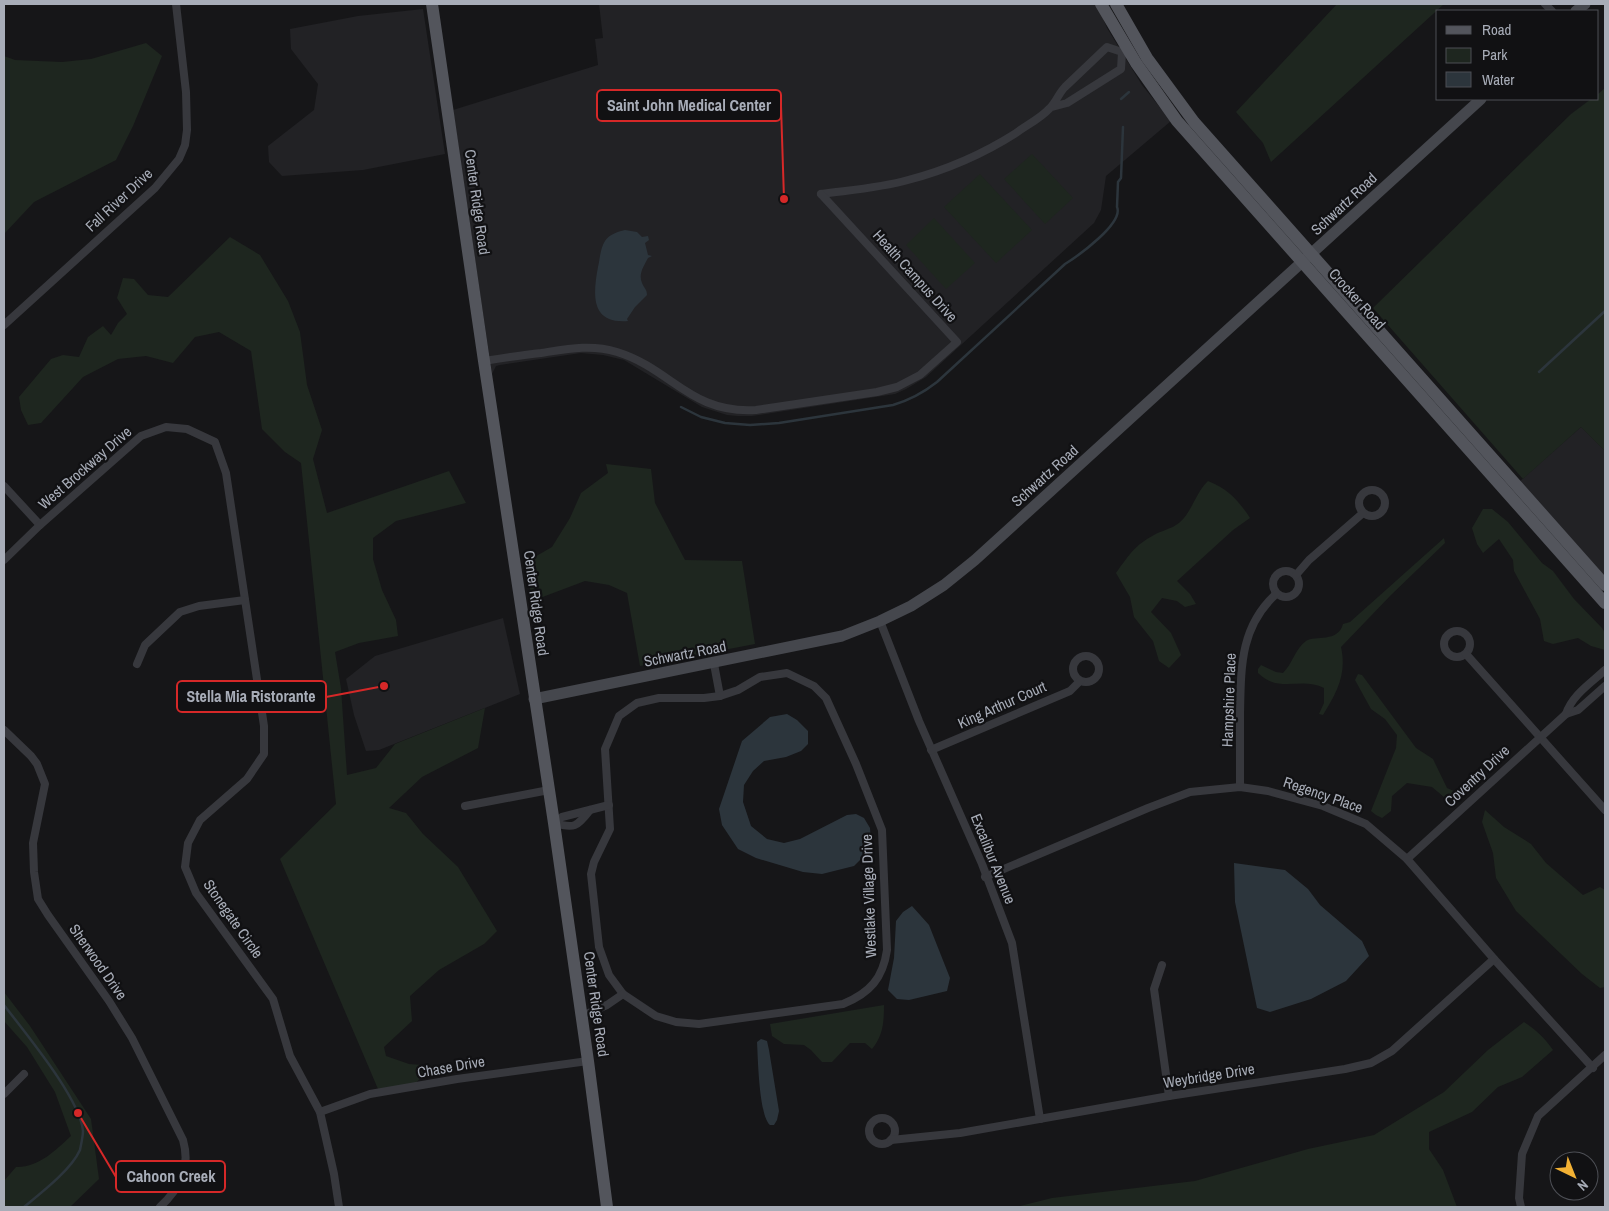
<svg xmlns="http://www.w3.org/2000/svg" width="1609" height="1211" viewBox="0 0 1609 1211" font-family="'Archivo Narrow',sans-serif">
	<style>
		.built { fill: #222225 }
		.green { fill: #1e261f }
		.water { fill: #2c353c }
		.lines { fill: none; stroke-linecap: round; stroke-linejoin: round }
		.stream { stroke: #2c353c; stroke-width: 2.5 }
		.street { stroke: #37383d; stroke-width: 8 }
		.secondary { stroke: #45474d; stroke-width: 11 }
		.primary { stroke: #53555c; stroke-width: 12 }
		.labels { text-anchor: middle; stroke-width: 4.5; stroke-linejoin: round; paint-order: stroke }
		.street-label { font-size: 15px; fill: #a8adb8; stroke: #111113 }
		.leader { fill: none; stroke: #d62828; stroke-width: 2 }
		.callout-dot { fill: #d62828; stroke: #111113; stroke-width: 2 }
		.callout { fill: #111113; stroke: #d62828; stroke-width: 2 }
		.callout-label { font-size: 16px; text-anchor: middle; font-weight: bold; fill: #a8adb8 }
	</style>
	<rect width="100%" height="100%" fill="#161618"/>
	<g class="built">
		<path d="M599 4H1097L1107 28 1142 85 1171 121 1106 176 1101 210 1094 223 926 377 906 389 895 394 752 416H738L727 415 702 407 624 360 603 355 581 353 500 365 496 366 492 374 453 110 598 65 595 39 603 38Z"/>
		<path d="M423 9 445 154 363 170 282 176 269 162 268 146 314 110 318 84 291 49 290 29 358 16Z"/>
		<path d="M1581 427 1605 451V578L1519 482Z"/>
		<path d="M503 618 520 694 379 750 366 751 354 715 346 679 375 656Z"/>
	</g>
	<g class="green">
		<path d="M1337 4H1444L1271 162 1263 143 1236 112Z"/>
		<path d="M146 43 162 56 133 126 116 160 34 202 4 234V56L15 60 62 62 91 59Z"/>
		<path d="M1605 88V451L1581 427 1523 479 1373 308 1571 114 1591 99H1598V94Z"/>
		<path d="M1032 154 1073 198 1045 224 1004 179Z"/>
		<path d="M980 174 1032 230 996 263 944 207Z"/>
		<path d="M934 218 975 263 946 289 906 245Z"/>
		<path d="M230 237 260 255 288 301 300 332 307 385 322 430 313 459 327 513 449 471 466 503 396 521 373 538V559L382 590 396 620 398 636 359 643 335 652 341 688 347 775 376 768 395 744 485 708 478 748 422 777 389 808 406 813 423 834 458 867 497 931 484 944 439 970 410 996 412 1021 384 1047 386 1056 409 1064 435 1066 414 1084 378 1089 280 859 336 804 301 463 285 452 262 429 251 351 219 332 195 337 173 363 146 356 118 359 83 377 41 423 28 425 21 410 19 397 51 359 63 355 79 357 88 337 103 326 111 335 118 323 127 314 117 298 123 278 134 279 148 295 168 297Z"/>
		<path d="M606 464 651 469 655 503 685 560 742 561 755 644 640 666 627 593 609 585 585 581 532 601 526 562 552 547 570 518 581 493 608 473Z"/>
		<path d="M1208 481C1227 488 1239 501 1250 518L1233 530 1177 581 1190 594 1196 604 1185 607 1177 601 1162 598 1151 612 1171 633 1181 655 1169 668 1159 661 1153 641 1134 617 1130 597 1116 573C1129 555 1135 545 1154 535 1161 531 1170 529 1176 525 1191 516 1195 493 1208 481Z"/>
		<path d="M1483 509H1492L1508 522 1542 563 1553 571 1574 599 1602 628 1605 633V650L1591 646 1578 638 1553 644 1544 641 1540 619 1514 571 1513 560 1499 539 1483 553 1477 544 1472 528Z"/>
		<path d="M1444 538 1445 543 1391 595 1341 647C1347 674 1337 692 1323 715L1319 714 1324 703V688C1302 676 1279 694 1258 673V669L1261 665 1276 672 1283 673C1293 663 1295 649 1306 641 1315 635 1338 643 1343 624L1350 622Z"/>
		<path d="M1358 674 1362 675 1416 748 1433 759 1447 788 1456 792 1444 797 1432 787 1407 783 1392 796 1391 811 1382 818 1376 815 1371 811 1396 748 1397 735 1385 719 1371 709 1355 680Z"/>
		<path d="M1485 810 1504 827 1531 844 1546 863 1583 895 1600 887 1605 890V987L1600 988 1582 974 1516 911 1496 878 1493 853 1482 822Z"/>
		<path d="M4 992 30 1026 91 1119 99 1179 70 1207H4V1181L16 1167C38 1168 56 1150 71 1136L55 1092 27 1047 4 1021Z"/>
		<path d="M884 1005C884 1022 883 1036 872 1049L865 1043H850L832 1062H822L811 1050 804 1045 784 1044 772 1036 770 1024Z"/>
		<path d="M1524 1022C1536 1030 1545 1038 1553 1050L1522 1077 1498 1087 1472 1112 1429 1132V1149L1443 1170 1457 1207H1016L1052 1198 1195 1181 1308 1149 1374 1135 1444 1092 1488 1050Z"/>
	</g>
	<g class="water">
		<path d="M625 230 637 232 642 237 648 236 649 240 645 243 648 255 652 256 648 258C644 266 638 274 642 283 644 288 647 289 647 295L635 307 627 319 628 321C590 324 593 294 598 267 600 259 600 249 605 241 610 234 617 232 625 230Z"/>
		<path d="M787 714 797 720 808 731V744L801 751 786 757 764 761 753 771 744 785 743 802 751 826 767 839 784 843 800 839 847 815 856 814 864 818 870 828 871 843 864 856 854 866 822 874 803 872 756 858 738 849 722 825 719 809 742 741 770 717Z"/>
		<path d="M1234 863 1285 870 1308 889 1320 905 1362 941 1369 956 1346 981 1311 999 1270 1012 1257 1008 1235 902Z"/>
		<path d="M912 906 929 925 950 978 947 991 909 1000 897 999 888 990 894 958 896 921 903 912Z"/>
		<path d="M761 1039 767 1041 769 1050 779 1111 777 1120 774 1125H770C759 1116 758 1058 757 1042Z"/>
	</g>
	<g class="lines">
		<g class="stream">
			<path d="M1121 99 1129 92"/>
			<path d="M1539 372 1605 311"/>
			<path d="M681 407 701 417 725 423 750 425 779 423 893 405C910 400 923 393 937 382L1065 264C1078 256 1124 223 1117 207L1118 182 1121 178 1123 127"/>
			<path d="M4 1005C25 1033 80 1098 83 1131 83 1136 81 1145 80 1150 71 1170 41 1193 24 1207"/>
		</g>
		<g class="street">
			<path d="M1545 4 1552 11"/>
			<path d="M821 194C850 190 880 188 908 180 946 170 983 154 1016 133 1027 125 1041 118 1050 108 1056 102 1059 93 1065 87L1107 47 1122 52 1121 69 1067 103 1052 107"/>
			<path d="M4 325 155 188 179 159 185 145 187 130 186 92 176 4"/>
			<path d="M484 361C503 358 522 355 541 353 567 349 591 344 617 352 672 369 690 414 756 410L877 392 897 387 920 375 957 342 821 194"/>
			<path d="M4 486 40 525"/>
			<circle cx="1372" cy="503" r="13"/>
			<path d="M4 560 40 525 141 436 166 427 187 429 215 442 226 473 264 726V754L247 779 200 820 188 843 185 867 196 893 273 999 290 1056 320 1112 334 1174 339 1207"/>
			<circle cx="1286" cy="584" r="13"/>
			<path d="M1296 575 1309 560 1363 513"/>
			<path d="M880 621 919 721 982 864 1012 943 1040 1119"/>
			<circle cx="1457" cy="644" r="13"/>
			<path d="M1466 654 1605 810"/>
			<circle cx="1086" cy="669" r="13"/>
			<path d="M137 664 145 645 180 612 199 606 245 600"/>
			<path d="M714 664 720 696"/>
			<path d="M787 673 814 686 826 698 856 764 882 830 887 950C883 978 870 993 843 1004L699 1024 676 1022 656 1016 623 994 609 975 599 947 591 874 594 862 610 829 605 749 619 716 637 703 659 698H704L720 696 738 690 760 677Z"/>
			<path d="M1566 714 1578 710 1605 686"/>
			<path d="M4 730 31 756 37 764 45 784 33 843 34 872 38 899 48 915 109 1001 132 1038 183 1140C191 1168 180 1188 160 1207"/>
			<path d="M931 750 1070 691 1080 681"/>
			<path d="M1240 787C1240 762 1240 738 1240 714 1241 667 1240 627 1276 594"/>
			<path d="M465 806 549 790"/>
			<path d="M554 823 562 817 609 805"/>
			<path d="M554 823C574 829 577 827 590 810"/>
			<path d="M1407 859 1566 714C1572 695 1591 683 1605 670"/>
			<path d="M985 877 1148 808 1190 792 1240 787 1268 791 1323 806 1366 824 1407 859 1494 959 1593 1068"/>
			<path d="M1162 965 1154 989 1169 1096"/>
			<path d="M582 1016 607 1005 623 994"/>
			<path d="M4 1094 24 1074"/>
			<path d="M320 1112 370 1094 457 1079 588 1061"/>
			<circle cx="882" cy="1131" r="13"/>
			<path d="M891 1140 960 1133 1169 1096 1345 1069 1371 1063 1392 1051 1494 959"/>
			<path d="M1521 1207 1519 1198 1522 1154 1538 1116 1605 1055"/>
		</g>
		<g class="secondary">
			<path d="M1576 11 1585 4"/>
			<path d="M534 699 842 636 880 621 911 606 944 585 975 560 1481 99"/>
		</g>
		<g class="primary">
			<path d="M432 4 484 361 554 823 588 1061 607 1207"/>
			<path d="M1101 4 1136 63 1177 121 1605 603"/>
			<path d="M1116 4 1147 58 1194 122 1605 585"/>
		</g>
	</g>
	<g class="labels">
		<g class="street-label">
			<text transform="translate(119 200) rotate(-43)" y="5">Fall River Drive</text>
			<text transform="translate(477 202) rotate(82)" y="5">Center Ridge Road</text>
			<text transform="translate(1344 204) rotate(-43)" y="5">Schwartz Road</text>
			<text transform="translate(915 276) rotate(48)" y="5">Health Campus Drive</text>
			<text transform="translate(1357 299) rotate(48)" y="5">Crocker Road</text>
			<text transform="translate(85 468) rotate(-41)" y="5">West Brockway Drive</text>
			<text transform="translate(1045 476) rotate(-42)" y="5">Schwartz Road</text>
			<text transform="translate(536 603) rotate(82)" y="5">Center Ridge Road</text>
			<text transform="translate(685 654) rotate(-11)" y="5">Schwartz Road</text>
			<text transform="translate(1229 700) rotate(-88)" y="5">Hampshire Place</text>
			<text transform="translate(1002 705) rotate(-24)" y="5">King Arthur Court</text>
			<text transform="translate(1477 776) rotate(-43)" y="5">Coventry Drive</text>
			<text transform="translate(1323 795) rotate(19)" y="5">Regency Place</text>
			<text transform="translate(993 859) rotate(68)" y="5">Excalibur Avenue</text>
			<text transform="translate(869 896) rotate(-92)" y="5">Westlake Village Drive</text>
			<text transform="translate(233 919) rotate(55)" y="5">Stonegate Circle</text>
			<text transform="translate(98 962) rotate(55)" y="5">Sherwood Drive</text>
			<text transform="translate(596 1004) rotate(82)" y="5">Center Ridge Road</text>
			<text transform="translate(451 1067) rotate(-10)" y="5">Chase Drive</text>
			<text transform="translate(1209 1076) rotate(-9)" y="5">Weybridge Drive</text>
		</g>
	</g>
	<path class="leader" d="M784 199L781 106M384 686L326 697M78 1113L116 1177"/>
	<g class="callout-dot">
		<circle cx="784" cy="199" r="5"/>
		<circle cx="384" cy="686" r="5"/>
		<circle cx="78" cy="1113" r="5"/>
	</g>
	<g class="callout">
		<rect x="597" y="90" width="184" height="31" rx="5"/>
		<rect x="177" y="681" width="149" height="31" rx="5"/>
		<rect x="116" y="1161" width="109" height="31" rx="5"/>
	</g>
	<g class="callout-label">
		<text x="689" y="111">Saint John Medical Center</text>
		<text x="251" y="702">Stella Mia Ristorante</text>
		<text x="171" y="1182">Cahoon Creek</text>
	</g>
	<rect width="1609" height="1211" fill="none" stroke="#a8adb8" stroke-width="10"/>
	<rect x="1436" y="10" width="162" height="90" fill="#111113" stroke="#4d4f55"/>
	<rect x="1446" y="26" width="25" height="8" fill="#53555c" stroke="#4d4f55"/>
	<text x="1482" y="35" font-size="15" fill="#a8adb8">Road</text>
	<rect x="1446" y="48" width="25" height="15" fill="#1e261f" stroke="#4d4f55"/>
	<text x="1482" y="60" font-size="15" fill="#a8adb8">Park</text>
	<rect x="1446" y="72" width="25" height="15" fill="#2c353c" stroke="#4d4f55"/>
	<text x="1482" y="85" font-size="15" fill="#a8adb8">Water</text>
	<g transform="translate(1574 1176) rotate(137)"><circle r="24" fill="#111113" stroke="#4d4f55"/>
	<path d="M0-4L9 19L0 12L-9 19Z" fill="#f2b134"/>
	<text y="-8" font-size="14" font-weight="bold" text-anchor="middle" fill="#a8adb8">N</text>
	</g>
</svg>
